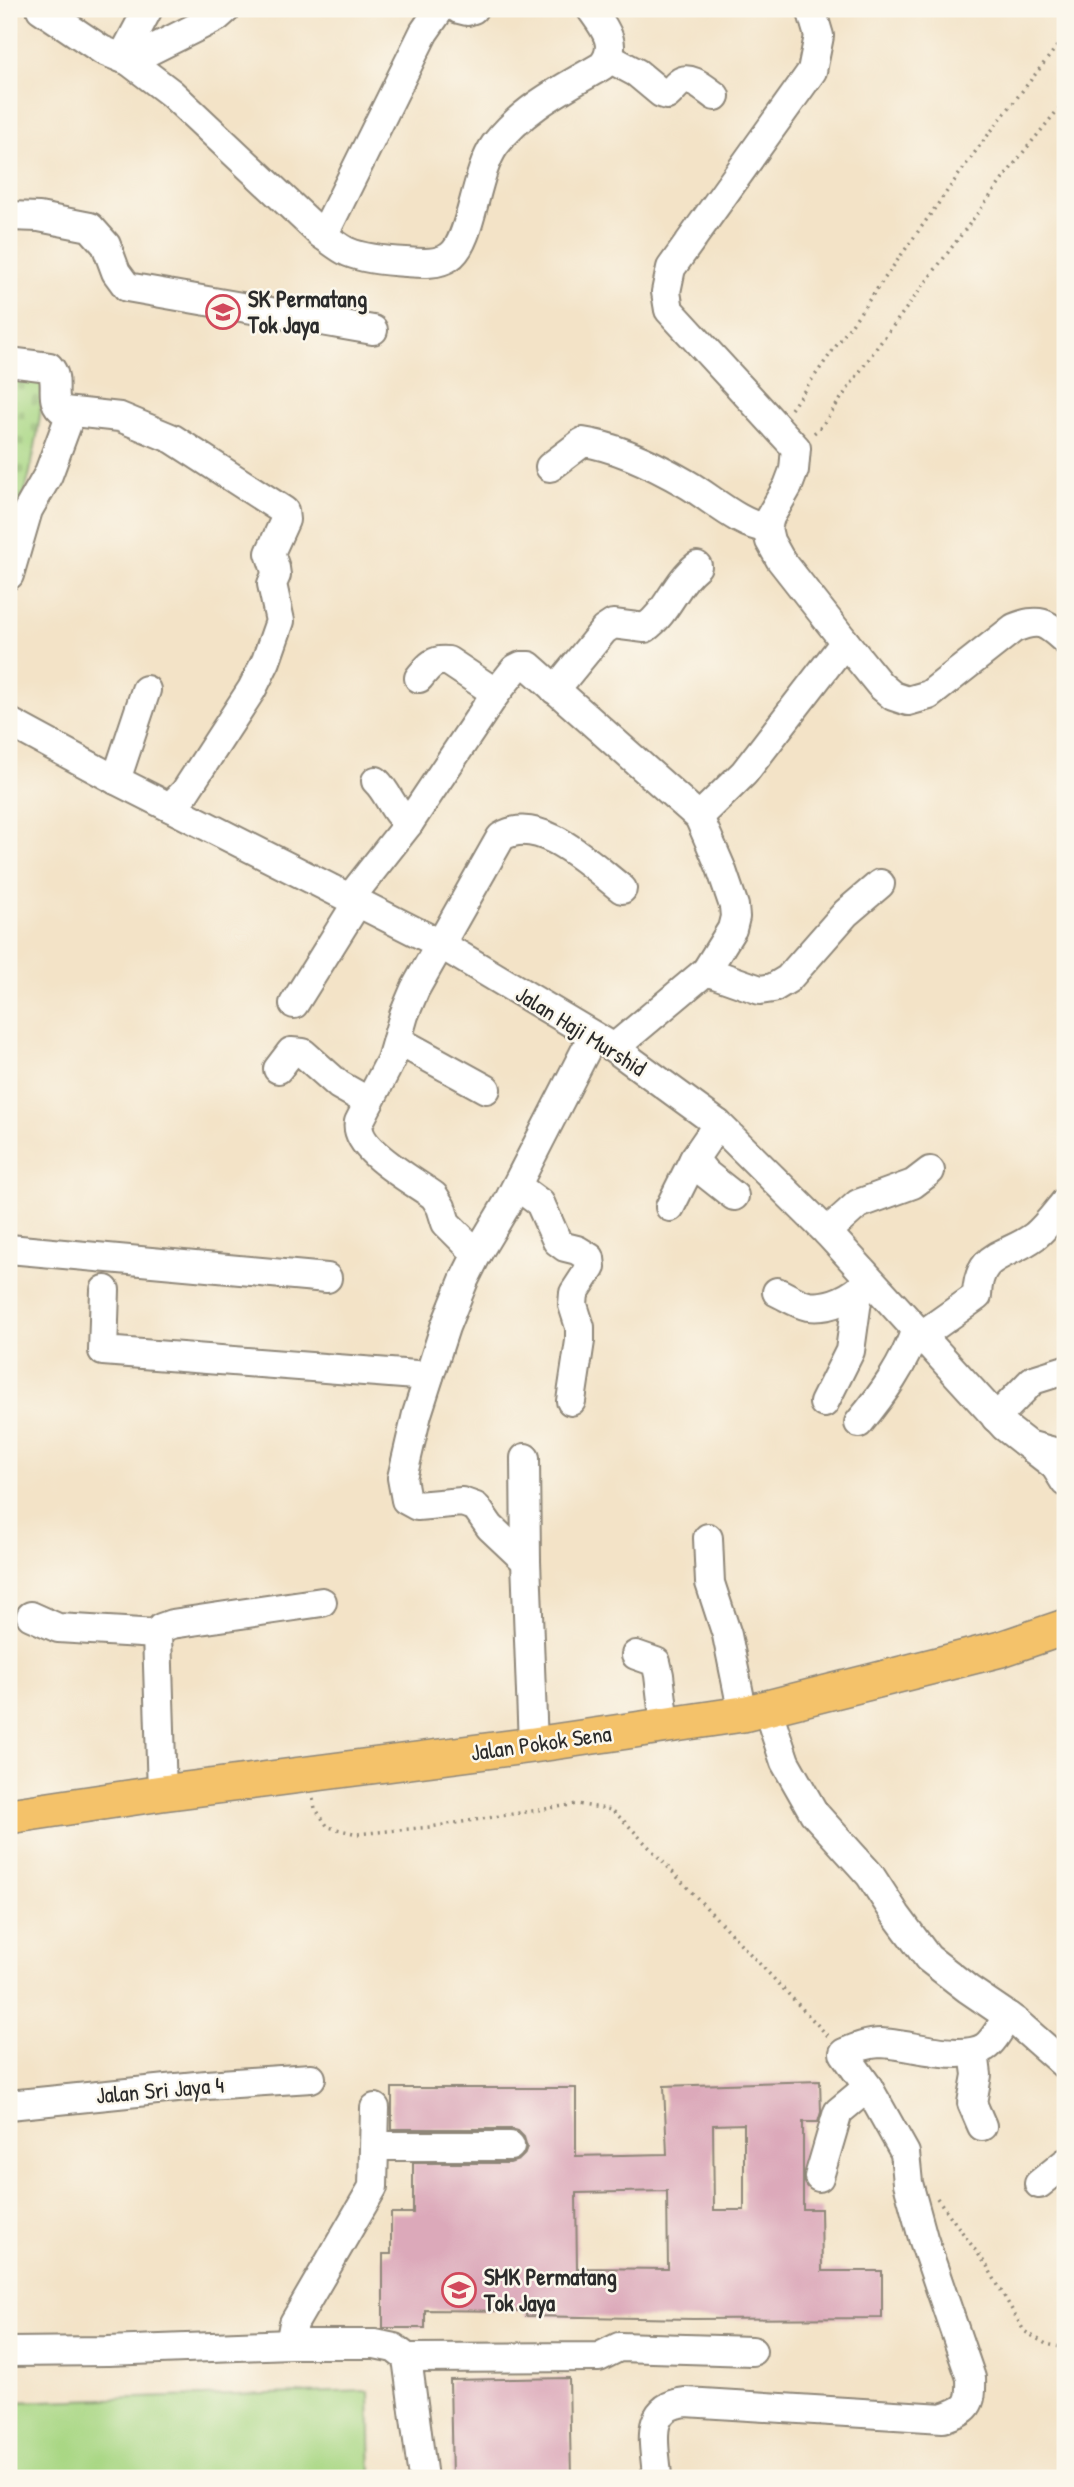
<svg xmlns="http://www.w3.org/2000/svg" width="1074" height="2487" viewBox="0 0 1074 2487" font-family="'Patrick Hand',sans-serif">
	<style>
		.cemetery { fill: url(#cemetery-stones); stroke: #6a8158; stroke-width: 2 }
		.park { fill: #a9d784; stroke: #6a8158; stroke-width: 2 }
		.building { fill: #dca9ba; fill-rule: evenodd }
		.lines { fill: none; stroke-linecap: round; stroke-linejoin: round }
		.minor-casing { stroke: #8f8779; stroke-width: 32 }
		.major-casing { stroke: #8f8779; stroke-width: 38 }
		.path { stroke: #8f8779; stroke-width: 3.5; stroke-dasharray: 2 5; stroke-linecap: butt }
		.minor { stroke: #fff; stroke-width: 28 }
		.major { stroke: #f4c26a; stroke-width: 35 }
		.labels { text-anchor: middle; stroke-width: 5; stroke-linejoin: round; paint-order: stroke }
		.poi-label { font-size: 23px; font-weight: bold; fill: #2b2b2b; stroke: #fbf7ec; text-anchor: start }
		.street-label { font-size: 23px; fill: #2b2b2b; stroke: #fbf7ec }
	</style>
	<defs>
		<pattern id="cemetery-stones" width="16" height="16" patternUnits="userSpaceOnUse" patternTransform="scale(1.75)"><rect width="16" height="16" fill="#a9d784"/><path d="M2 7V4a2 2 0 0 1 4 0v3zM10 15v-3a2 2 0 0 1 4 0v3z" fill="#92b972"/></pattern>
	</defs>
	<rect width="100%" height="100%" fill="#fbf7ec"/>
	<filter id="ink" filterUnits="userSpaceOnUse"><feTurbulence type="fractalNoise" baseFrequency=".0143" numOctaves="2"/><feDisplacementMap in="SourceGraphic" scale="14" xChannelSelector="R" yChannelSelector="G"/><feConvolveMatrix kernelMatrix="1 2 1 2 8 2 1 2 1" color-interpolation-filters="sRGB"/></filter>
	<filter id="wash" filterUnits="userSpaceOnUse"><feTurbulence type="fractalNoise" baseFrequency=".00686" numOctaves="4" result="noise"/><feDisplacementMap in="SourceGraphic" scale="28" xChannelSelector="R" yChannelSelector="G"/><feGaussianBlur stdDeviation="1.57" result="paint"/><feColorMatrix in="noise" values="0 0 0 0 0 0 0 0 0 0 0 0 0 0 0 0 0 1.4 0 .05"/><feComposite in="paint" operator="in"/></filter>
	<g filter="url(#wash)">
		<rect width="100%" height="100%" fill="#f3e3c7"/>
		<path class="cemetery" d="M9 371 43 373C42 428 28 491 9 543Z"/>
		<path class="park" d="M369 2391 371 2478H9V2402Z"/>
		<g id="blocks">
			<g class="building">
				<path d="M820 2081 821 2112 818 2122H803V2209H821L822 2271H882V2318L693 2319 526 2316V2311L425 2310V2328H383V2254H391V2213H413V2163H510L519 2160 524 2155 527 2147 524 2137 518 2131 511 2129H392V2088H576V2156L667 2154 664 2086ZM744 2124V2210H714L713 2125ZM667 2191 668 2269 577 2268 576 2193Z"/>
				<path d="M569 2378 571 2478H452L450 2380Z"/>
			</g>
		</g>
	</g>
	<g filter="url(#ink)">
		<use href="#blocks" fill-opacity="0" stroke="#8f8779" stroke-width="2"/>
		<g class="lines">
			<g class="minor-casing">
				<g id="minor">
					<path d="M41 9 102 50 129 61 171 93 321 234C330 240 339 248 348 252 365 259 388 261 406 262 420 263 437 265 449 257 472 243 474 174 495 145 523 108 564 88 602 66 620 46 604 27 591 9"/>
					<path d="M459 9 467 11 473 9"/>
					<path d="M811 9 819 36 812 71 671 268 666 292 669 310 796 448 794 470 788 486 770 517 767 528 770 541 780 559 845 642 880 685 893 696 908 701 929 695 1014 628C1040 618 1045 622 1065 640"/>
					<path d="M122 58 148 9"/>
					<path d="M609 58 637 73 661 93 667 95C672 91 675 86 679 83 690 74 706 90 715 96"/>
					<path d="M129 61 217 17 226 9"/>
					<path d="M9 216 39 217 90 227 106 245 116 272 127 287 373 330"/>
					<path d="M321 234 330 222 424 32 440 9"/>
					<path d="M9 362 49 367C62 381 46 400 64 411L120 417 173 439 284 511 285 520 270 553 275 568 276 575 272 584 280 621 266 661 252 689 185 792 170 807"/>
					<path d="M550 467 583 442C619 447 656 466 687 484 710 497 741 526 767 528"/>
					<path d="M9 575 28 510 48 475 71 413"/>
					<path d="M419 678C428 667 433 659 448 661L496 693"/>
					<path d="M555 690 604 630 613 624 645 628C668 612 675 583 697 566"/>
					<path d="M9 722 116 780 440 944 614 1048 718 1124 827 1232 1005 1427 1028 1445 1065 1455"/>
					<path d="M116 780 146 690"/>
					<path d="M376 781C389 793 393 813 409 823"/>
					<path d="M699 817 744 773 845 642"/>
					<path d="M350 898 409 823 496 693 515 669 521 666H529L699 817 721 868 734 906 735 917 732 929 706 971 614 1048"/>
					<path d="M706 971 760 990 773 988 788 979 846 913 880 884"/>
					<path d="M294 1004 357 903"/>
					<path d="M397 1040 486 1089"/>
					<path d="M278 1069 291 1052 303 1053 339 1085 369 1102"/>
					<path d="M718 1124 694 1159 705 1173 734 1196"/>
					<path d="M517 1186 540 1203 557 1241 565 1247 577 1250 590 1258 591 1267 574 1293 573 1305 580 1327V1341L571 1401"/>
					<path d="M670 1207 694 1159"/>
					<path d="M827 1232 858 1204 913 1184 930 1171"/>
					<path d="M9 1249 327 1278"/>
					<path d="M477 1254 446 1223 441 1207 434 1196C414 1181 353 1149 359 1122L391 1060 404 1015 415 989 501 837C539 812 593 867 622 889"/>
					<path d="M105 1290 103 1351 429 1376"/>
					<path d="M777 1292C786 1296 798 1304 808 1306 830 1309 854 1297 868 1281"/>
					<path d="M922 1335 977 1296C978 1251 1006 1258 1035 1236 1046 1227 1056 1213 1065 1202"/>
					<path d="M824 1403 850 1351 858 1293"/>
					<path d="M996 1418 1033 1380 1065 1370"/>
					<path d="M859 1423C883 1394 904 1365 916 1329"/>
					<path d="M1033 1449 1055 1466 1065 1482"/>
					<path d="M525 1458 526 1561 533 1745"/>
					<path d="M708 1538 710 1583 727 1635 743 1714"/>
					<path d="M526 1561 490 1527 476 1507 462 1502 417 1506 406 1500 402 1478 417 1414 445 1327 464 1280 477 1254 507 1204 593 1036"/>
					<path d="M31 1616 58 1628 157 1634 161 1628 172 1624 322 1602"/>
					<path d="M157 1634 162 1793"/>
					<path d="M636 1655 656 1662 659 1675 665 1726"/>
					<path d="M767 1708 785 1762 814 1813 870 1875 896 1915 928 1958 968 1989 1015 2021 1065 2065"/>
					<path d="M974 2052 977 2075 972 2103 982 2126"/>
					<path d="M9 2105 206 2085 311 2078"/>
					<path d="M375 2146H510"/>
					<path d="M819 2177 838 2112 868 2087"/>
					<path d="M1039 2184 1065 2163"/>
					<path d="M290 2344 294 2323 373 2187 375 2108"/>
					<path d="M9 2352 108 2351 290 2344H375L394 2348 407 2358 599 2357 619 2347 752 2351"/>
					<path d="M407 2358 423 2478"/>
					<path d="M657 2478C656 2447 641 2407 686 2402L943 2418C968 2409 972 2406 971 2378L923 2238 908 2183 905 2153 868 2087 844 2053C856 2048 868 2043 881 2043 909 2044 961 2062 985 2047 995 2040 1001 2026 1008 2016"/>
				</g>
			</g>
			<g class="major-casing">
				<path id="major" d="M9 1816 162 1793 533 1745 743 1714 1001 1649 1065 1627"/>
			</g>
			<g class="path">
				<path d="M791 409 978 148 1065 36"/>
				<path d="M814 433 821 427 875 350 1021 155 1065 101"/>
				<path d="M313 1799 315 1808 328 1827 357 1834 430 1827 577 1804 612 1810 628 1825 829 2037"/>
				<path d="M937 2198 987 2266 1024 2331 1046 2344 1065 2348"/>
			</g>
			<use href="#minor" class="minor"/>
			<use href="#major" class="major"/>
		</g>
	</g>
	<defs>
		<g id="school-ring" transform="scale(1.75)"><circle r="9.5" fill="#fbf7ec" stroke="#d1495b" stroke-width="1.5"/><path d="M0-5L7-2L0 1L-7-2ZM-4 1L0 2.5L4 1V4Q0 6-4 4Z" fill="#d1495b"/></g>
	</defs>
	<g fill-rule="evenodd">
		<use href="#school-ring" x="223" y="312"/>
		<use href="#school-ring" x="459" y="2290"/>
	</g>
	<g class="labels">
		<g class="poi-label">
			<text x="248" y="307">SK Permatang<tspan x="248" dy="26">Tok Jaya</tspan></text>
			<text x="484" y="2285">SMK Permatang<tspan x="484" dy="26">Tok Jaya</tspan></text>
		</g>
		<g class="street-label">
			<text transform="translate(581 1031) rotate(32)" y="8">Jalan Haji Murshid</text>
			<text transform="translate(541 1743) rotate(-8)" y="8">Jalan Pokok Sena</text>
			<text transform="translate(160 2090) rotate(-5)" y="8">Jalan Sri Jaya 4</text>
		</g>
	</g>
	<rect width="1074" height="2487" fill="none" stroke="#fbf7ec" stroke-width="35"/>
</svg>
